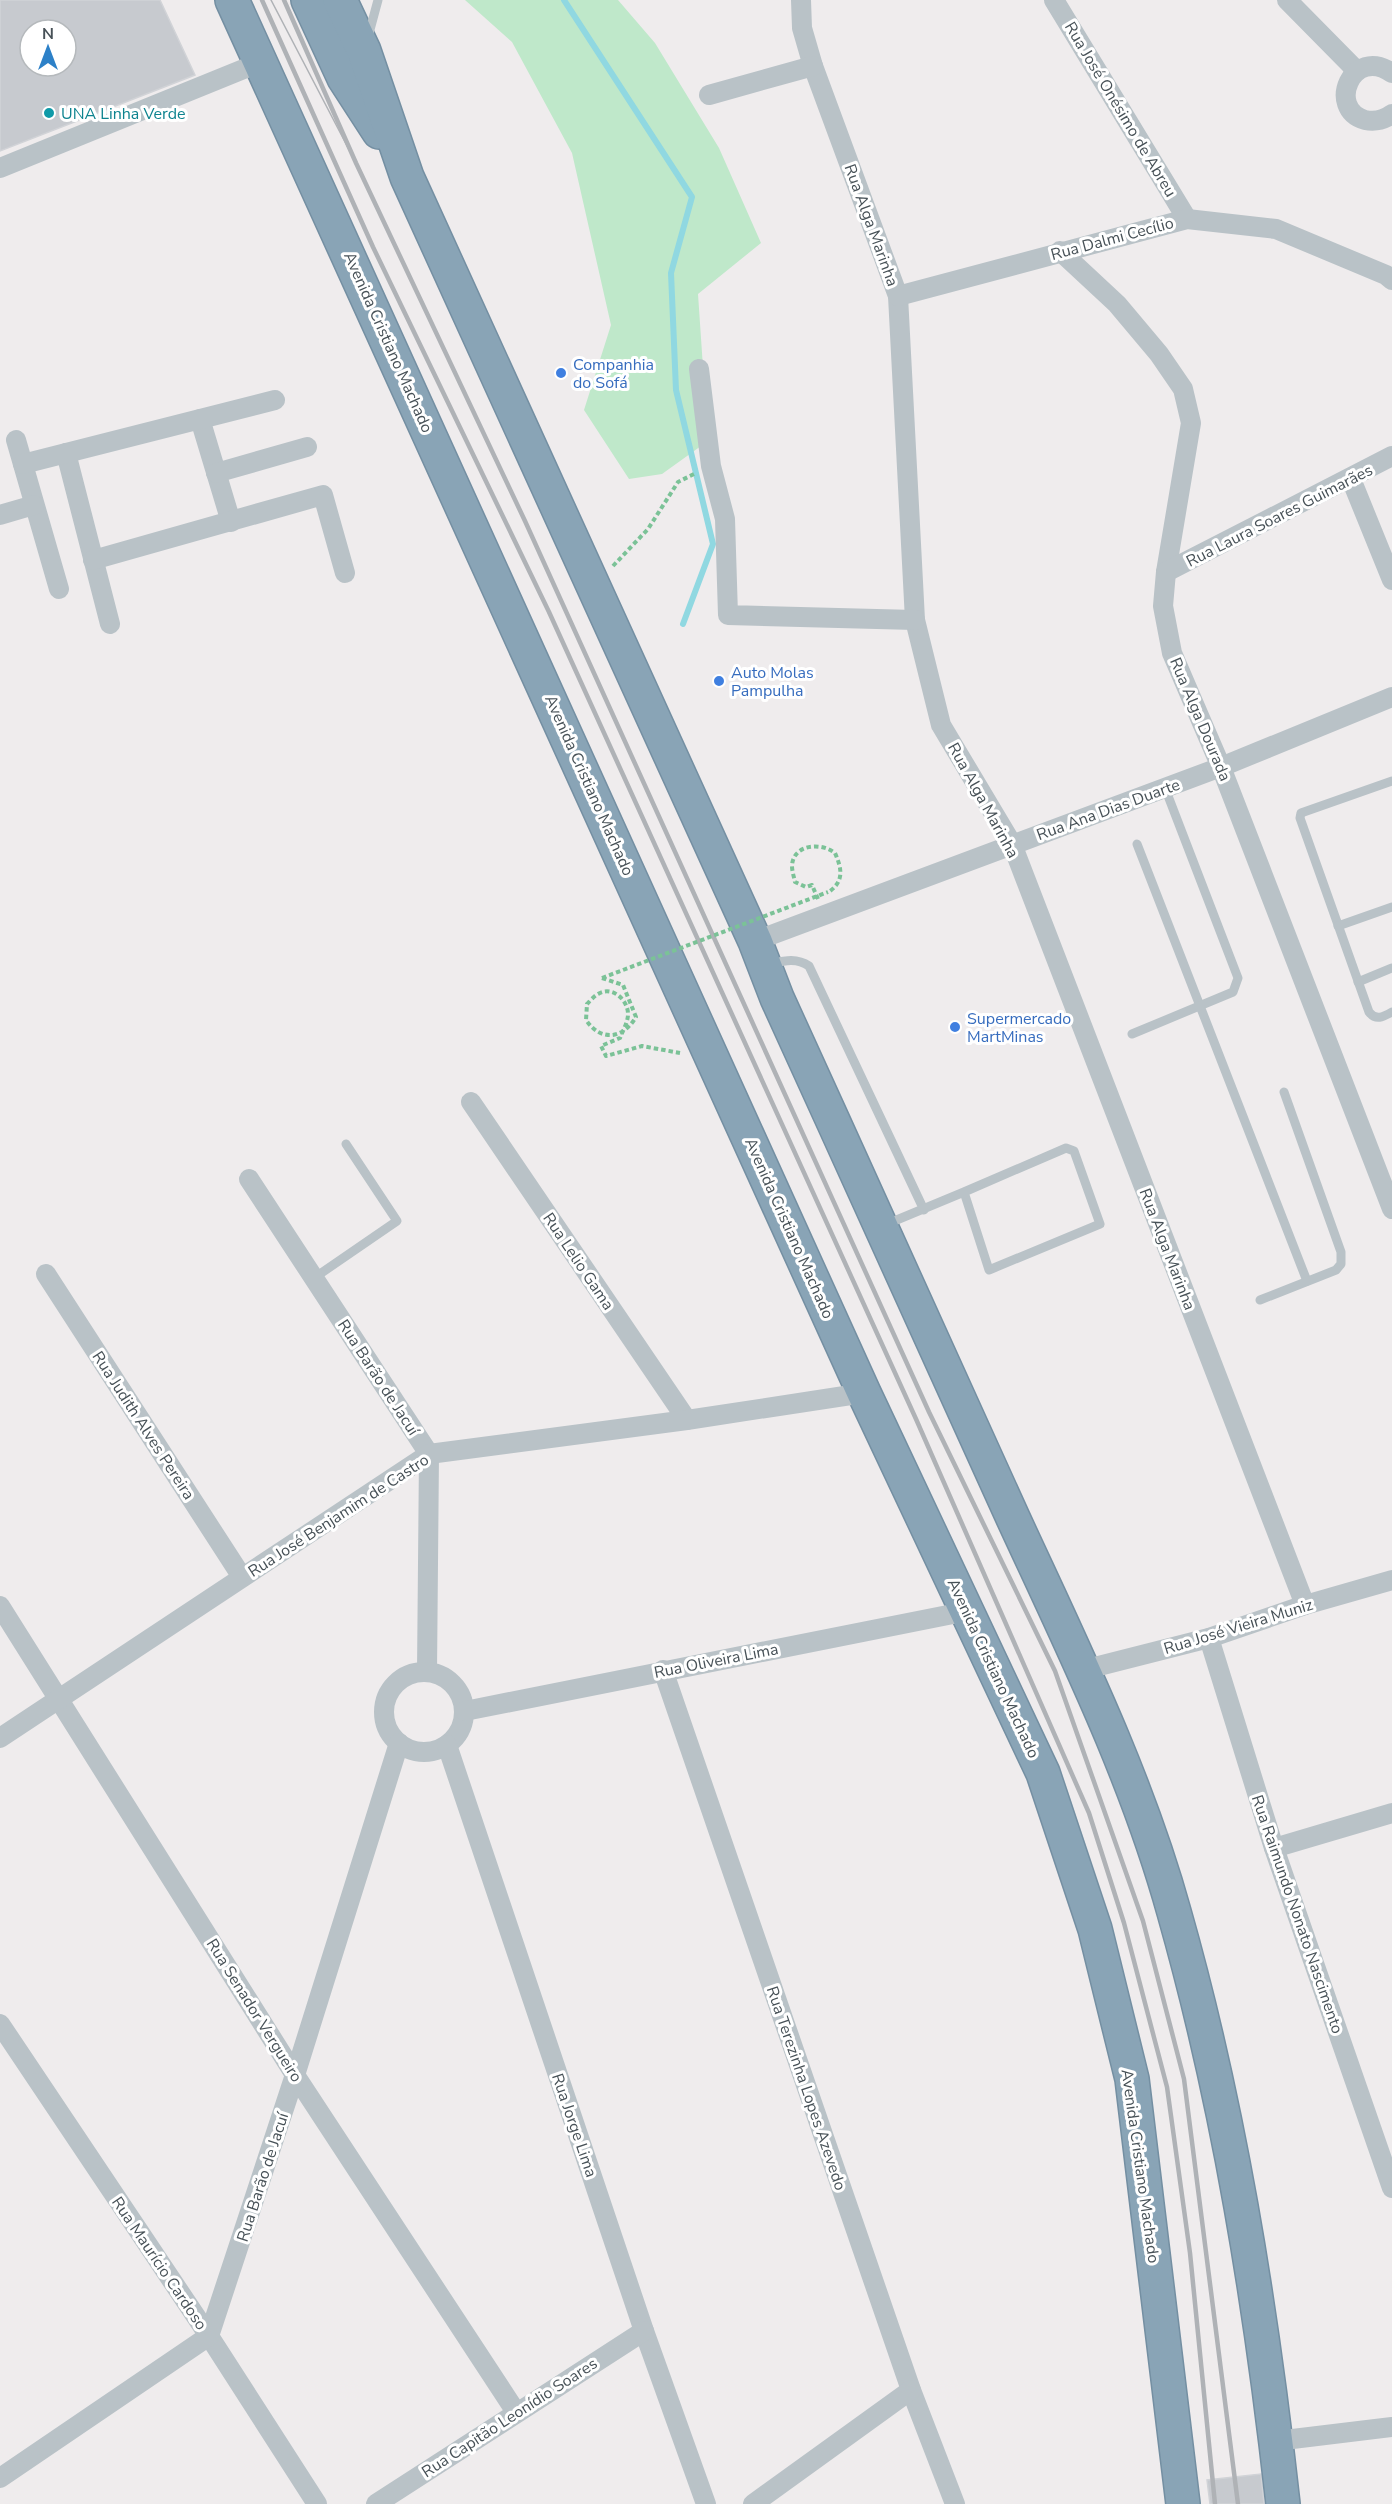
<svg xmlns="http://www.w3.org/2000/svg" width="1392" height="2504" viewBox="0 0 1392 2504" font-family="'Nunito Sans',sans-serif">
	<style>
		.green { fill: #bfe8ca }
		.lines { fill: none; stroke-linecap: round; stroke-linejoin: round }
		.stream { stroke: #90d8e1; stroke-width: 6 }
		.building { fill: #c7cacf; stroke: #d1d3d7; stroke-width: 1.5; fill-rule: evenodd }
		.highway-casing { stroke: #748fa2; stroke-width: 36 }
		.path { stroke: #7bc297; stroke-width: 4; stroke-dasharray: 4.5 3; stroke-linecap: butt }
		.lane { stroke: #b9c2c7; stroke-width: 9 }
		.street { stroke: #b9c2c7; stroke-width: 20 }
		.highway { stroke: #89a4b6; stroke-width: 33 }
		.tram { stroke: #afb2b6; stroke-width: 1.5 }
		.rail { stroke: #afb2b6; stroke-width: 4.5 }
		.path-bridge { stroke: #7bc297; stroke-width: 4; stroke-dasharray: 4.5 3; stroke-linecap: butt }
		.culture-dot { fill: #0f9aa8; stroke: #fff; stroke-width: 2 }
		.shop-dot { fill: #3f7fe0; stroke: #fff; stroke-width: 2 }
		.labels { text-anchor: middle; stroke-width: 6; stroke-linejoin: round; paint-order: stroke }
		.street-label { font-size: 16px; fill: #475157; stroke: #fff }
		.culture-label { font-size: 16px; fill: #0d838f; stroke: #fff; text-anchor: start }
		.shop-label { font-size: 16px; fill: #366cbe; stroke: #fff; text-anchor: start }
	</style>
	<rect width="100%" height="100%" fill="#efeced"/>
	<path class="green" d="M465 0H618L655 43 719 148 761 243 698 294 708 441 662 474 629 479 584 410 611 325 572 153 512 42Z"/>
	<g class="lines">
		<path class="stream" d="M564 0 692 197 671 273 676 390 713 544 683 624"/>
	</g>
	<g class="building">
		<path d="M0 0H160L195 75 0 151ZM30 30H66V66H30Z"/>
		<path d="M1261 2474 1264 2504H1210L1207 2480Z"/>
	</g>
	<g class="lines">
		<g class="highway-casing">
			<g id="highway">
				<path d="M232 0 864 1393 1043 1773 1095 1929 1132 2079 1183 2504"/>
				<path d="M308 0 344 78 379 132"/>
				<path d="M340 0 364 51 407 177 755 941 777 998C856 1171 934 1344 1013 1518 1072 1646 1136 1775 1174 1912 1229 2105 1261 2305 1283 2504"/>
			</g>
		</g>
		<g class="path">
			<path d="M613 566 648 529 678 482 694 474"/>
			<path d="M818 899 812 885 806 887 795 882C794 877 792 871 792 866 793 844 821 842 835 853 841 867 845 880 830 891"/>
			<path d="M602 978 623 985 636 1017C623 1039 601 1042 586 1020L587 1004C590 1001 594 996 598 994 612 985 628 1000 628 1014 628 1022 623 1030 620 1038L601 1046 606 1056 642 1046 680 1053"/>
		</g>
		<g class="lane">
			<path d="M368 37 378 0"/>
			<path d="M1392 781 1301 813 1300 818 1369 1012C1376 1021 1383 1017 1392 1012"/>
			<path d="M1137 844 1307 1281"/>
			<path d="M1338 926 1392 907"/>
			<path d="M768 964C783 961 796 957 809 966L924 1210"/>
			<path d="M1358 982 1392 968"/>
			<path d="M1132 1034 1233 992 1238 978 1165 788"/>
			<path d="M887 1224 964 1192 989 1270 1100 1224 1074 1151 1066 1148 964 1192"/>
			<path d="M314 1278 397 1221 346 1144"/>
			<path d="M1260 1300 1336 1270 1341 1264V1252L1284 1092"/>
		</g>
		<g class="street">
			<path d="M801 0 802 28 813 66 898 296 915 620 941 725 1012 844 1305 1605"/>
			<path d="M1054 0 1187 219"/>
			<path d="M1287 0 1357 71"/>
			<path d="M1392 73C1352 45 1326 109 1365 120 1375 122 1384 120 1392 114"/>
			<path d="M709 95 813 66"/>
			<path d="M0 168 261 62"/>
			<path d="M1060 251 1117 304 1159 354 1183 389 1191 423 1166 572 1163 606 1172 653 1221 767 1392 1209"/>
			<path d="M898 296 1187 219 1276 229 1386 275 1392 280"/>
			<path d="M699 369 711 466 725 519 728 615 915 620"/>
			<path d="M200 419 231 522"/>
			<path d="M16 440 59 589"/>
			<path d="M66 453 110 624"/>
			<path d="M23 464 275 400"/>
			<path d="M216 473 307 447"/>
			<path d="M1351 479 1392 580"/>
			<path d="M0 515 34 505"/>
			<path d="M93 560 323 495 345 573"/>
			<path d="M1166 572 1392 456"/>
			<path d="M755 941 1221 767 1392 697"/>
			<path d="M471 1102 687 1420"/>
			<path d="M249 1179 429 1454 427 1672"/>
			<path d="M46 1274 242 1577"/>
			<path d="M0 1606 295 2075 516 2412"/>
			<path d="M1209 1638 1274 1848 1392 2188"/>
			<path d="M663 1670 911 2390 955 2504"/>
			<path d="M1083 1670 1209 1638 1305 1605 1392 1580"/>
			<circle cx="424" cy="1712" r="40"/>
			<path d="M465 1711 968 1611"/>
			<path d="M0 1738 429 1454 687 1420 864 1393"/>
			<path d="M447 1745 644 2331 706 2504"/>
			<path d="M1274 1848 1392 1813"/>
			<path d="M0 2024 209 2336 317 2504"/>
			<path d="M1276 2441 1392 2427"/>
			<path d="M0 2478 209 2336 295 2075 399 1743"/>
			<path d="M376 2504 644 2331"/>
			<path d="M753 2504 911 2390"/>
		</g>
		<use href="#highway" class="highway"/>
		<path class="tram" d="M271 0 356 163"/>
		<g class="rail">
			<path d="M262 0 373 247 549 612 916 1419 1089 1813 1124 1923 1167 2087 1190 2253 1215 2504"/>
			<path d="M284 0 356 163 525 521 929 1412 1055 1671 1143 1921 1184 2079 1238 2504"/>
		</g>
		<path class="path-bridge" d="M602 978 828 892"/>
	</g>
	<circle class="culture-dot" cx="49" cy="113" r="6"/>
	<g class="shop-dot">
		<circle cx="561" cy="373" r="6"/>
		<circle cx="719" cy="681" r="6"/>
		<circle cx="955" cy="1027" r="6"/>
	</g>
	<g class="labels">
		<g class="street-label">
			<text transform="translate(1121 109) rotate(59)" y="6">Rua José Onésimo de Abreu</text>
			<text transform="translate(872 225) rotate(70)" y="6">Rua Alga Marinha</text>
			<text transform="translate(1112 238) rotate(-15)" y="6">Rua Dalmi Cecílio</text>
			<text transform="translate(389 342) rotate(66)" y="6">Avenida Cristiano Machado</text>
			<text transform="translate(1279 515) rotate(-27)" y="6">Rua Laura Soares Guimarães</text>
			<text transform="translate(1201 719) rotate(67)" y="6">Rua Alga Dourada</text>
			<text transform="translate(590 785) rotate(66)" y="6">Avenida Cristiano Machado</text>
			<text transform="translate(984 800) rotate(61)" y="6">Rua Alga Marinha</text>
			<text transform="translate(1108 809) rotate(-20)" y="6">Rua Ana Dias Duarte</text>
			<text transform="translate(790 1228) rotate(66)" y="6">Avenida Cristiano Machado</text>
			<text transform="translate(1168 1249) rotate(69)" y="6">Rua Alga Marinha</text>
			<text transform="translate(579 1261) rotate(56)" y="6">Rua Lelio Gama</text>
			<text transform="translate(379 1377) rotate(57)" y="6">Rua Barão de Jacuí</text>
			<text transform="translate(144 1425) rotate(57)" y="6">Rua Judith Alves Pereira</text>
			<text transform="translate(338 1515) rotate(-33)" y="6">Rua José Benjamim de Castro</text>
			<text transform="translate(1238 1626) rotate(-17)" y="6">Rua José Vieira Muniz</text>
			<text transform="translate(716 1660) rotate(-11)" y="6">Rua Oliveira Lima</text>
			<text transform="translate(994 1668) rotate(65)" y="6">Avenida Cristiano Machado</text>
			<text transform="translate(1298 1914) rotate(71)" y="6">Rua Raimundo Nonato Nascimento</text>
			<text transform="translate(255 2010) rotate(58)" y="6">Rua Senador Vergueiro</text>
			<text transform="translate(807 2088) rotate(71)" y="6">Rua Terezinha Lopes Azevedo</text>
			<text transform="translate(575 2125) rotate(71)" y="6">Rua Jorge Lima</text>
			<text transform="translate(1141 2166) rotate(82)" y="6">Avenida Cristiano Machado</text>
			<text transform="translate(262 2177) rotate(-72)" y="6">Rua Barão de Jacuí</text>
			<text transform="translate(160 2263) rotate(56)" y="6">Rua Maurício Cardoso</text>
			<text transform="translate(509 2417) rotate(-33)" y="6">Rua Capitão Leonídio Soares</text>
		</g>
		<g class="culture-label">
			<text x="61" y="119">UNA Linha Verde</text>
		</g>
		<g class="shop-label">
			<text x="573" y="370">Companhia<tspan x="573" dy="18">do Sofá</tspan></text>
			<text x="731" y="678">Auto Molas<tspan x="731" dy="18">Pampulha</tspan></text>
			<text x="967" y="1024">Supermercado<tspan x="967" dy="18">MartMinas</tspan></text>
		</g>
	</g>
	<g transform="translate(48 48)"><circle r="28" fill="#ffffff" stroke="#b5b9bc" stroke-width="1.5"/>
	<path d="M0-4.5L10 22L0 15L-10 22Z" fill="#2d81c8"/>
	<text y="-9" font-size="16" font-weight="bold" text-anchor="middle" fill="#475157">N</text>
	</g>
</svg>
